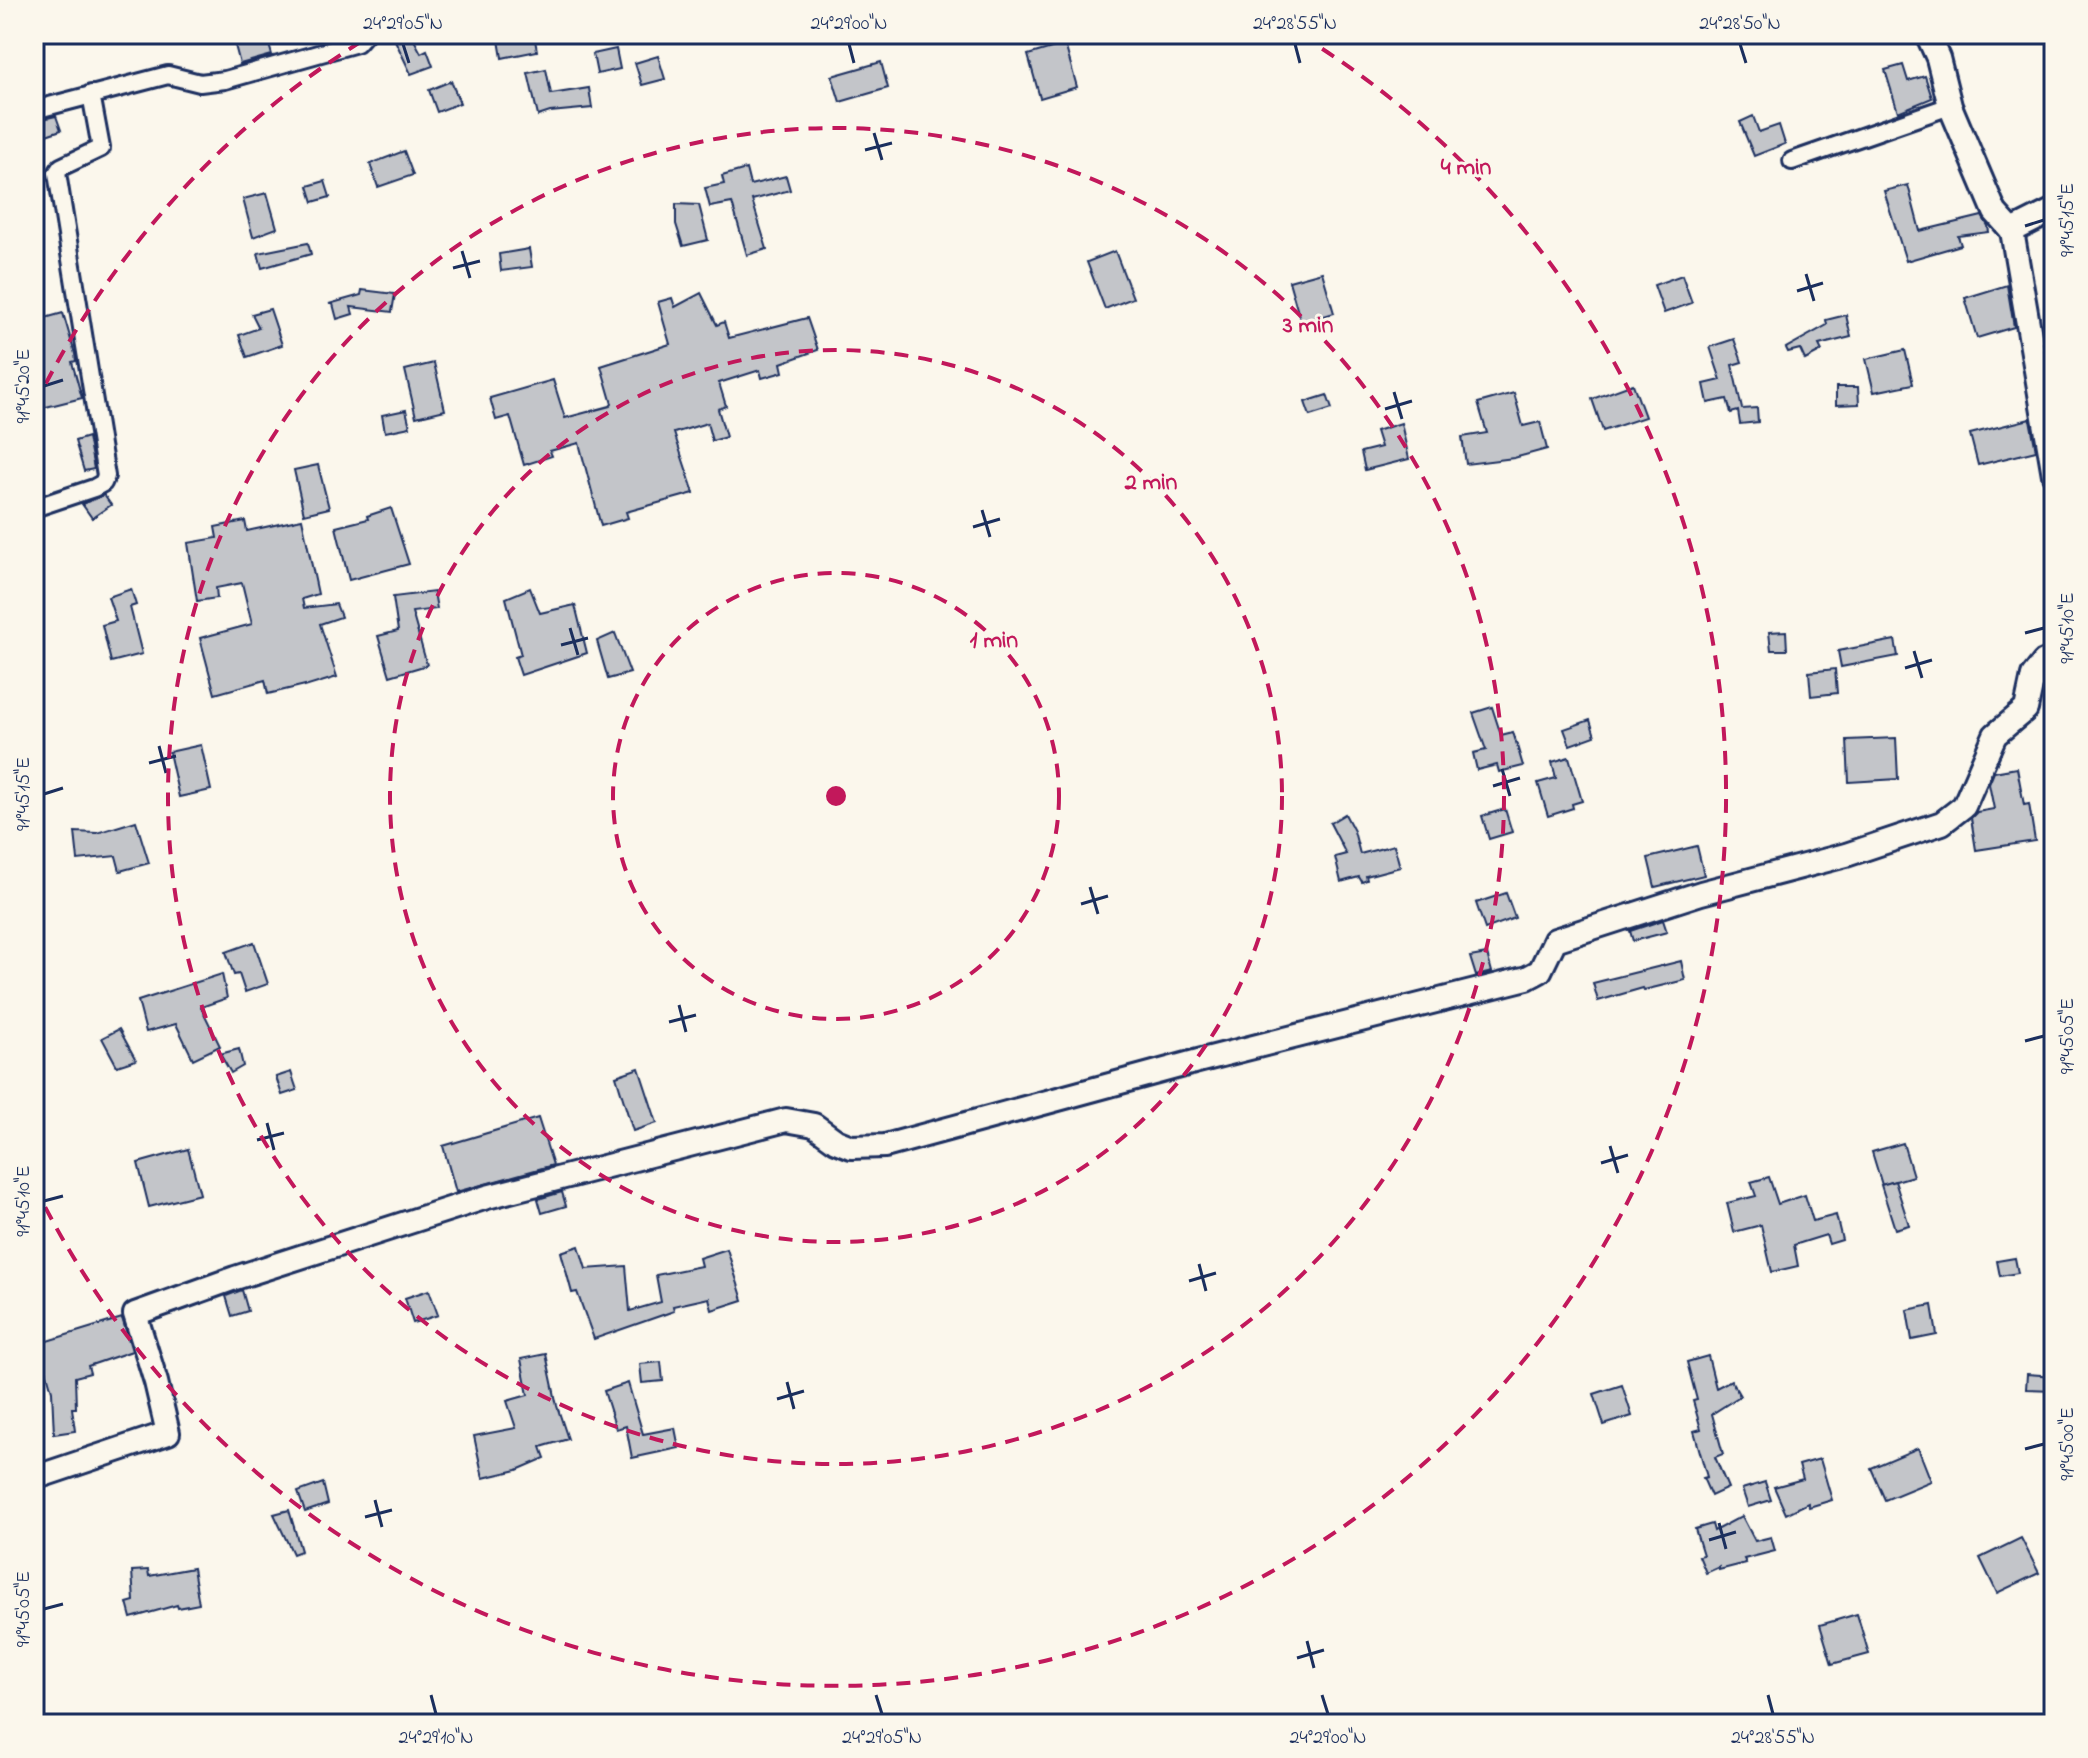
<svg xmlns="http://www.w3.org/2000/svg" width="2088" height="1758" viewBox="0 0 2088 1758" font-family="'Indie Flower',sans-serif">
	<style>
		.building { fill: #c3c5c9; stroke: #1b2f5e; stroke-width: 2 }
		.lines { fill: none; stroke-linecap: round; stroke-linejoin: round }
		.street-casing { stroke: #1b2f5e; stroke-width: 22 }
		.secondary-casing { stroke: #1b2f5e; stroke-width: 28 }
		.street { stroke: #fbf7ec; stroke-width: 16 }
		.secondary { stroke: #fbf7ec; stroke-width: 22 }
		.ticks { fill: none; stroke: #1b2f5e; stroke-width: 3 }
		.ring { fill: none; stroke: #c2185b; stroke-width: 4; stroke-dasharray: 14 10 }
		.centre { fill: #c2185b; stroke: #fbf7ec; stroke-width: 4 }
		.ring-label { font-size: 24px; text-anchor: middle; font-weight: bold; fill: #c2185b; stroke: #fbf7ec; stroke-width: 6; stroke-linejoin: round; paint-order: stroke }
		.neatline { fill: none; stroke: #1b2f5e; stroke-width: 3 }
		.ticks-label { font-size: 20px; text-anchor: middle; fill: #1b2f5e }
	</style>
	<rect width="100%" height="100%" fill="#fbf7ec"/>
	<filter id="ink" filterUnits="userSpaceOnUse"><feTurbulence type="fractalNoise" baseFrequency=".0125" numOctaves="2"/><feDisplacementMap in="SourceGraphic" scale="16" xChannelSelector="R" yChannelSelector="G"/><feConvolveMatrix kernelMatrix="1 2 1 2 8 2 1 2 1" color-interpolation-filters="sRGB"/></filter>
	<g filter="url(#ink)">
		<g class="building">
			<path d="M232 34H266L272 55 240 64Z"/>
			<path d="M392 34H411L421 53 427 50 433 66 411 74Z"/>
			<path d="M498 34H534L537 51 502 58Z"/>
			<path d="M1065 44 1077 87 1040 98 1028 55Z"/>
			<path d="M616 49 620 69 597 74 593 54Z"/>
			<path d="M658 56 665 79 642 85 635 63Z"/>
			<path d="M881 62 888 88 840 102 832 76Z"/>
			<path d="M1903 65 1908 81 1925 76 1932 98 1898 112 1885 70Z"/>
			<path d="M546 69 551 94 589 88 592 108 550 112 538 116 528 73Z"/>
			<path d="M451 81 460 103 437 112 429 90Z"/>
			<path d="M56 116 61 130 34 139V121Z"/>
			<path d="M1753 116 1759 132 1779 125 1785 144 1754 156 1740 122Z"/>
			<path d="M404 151 413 175 378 187 370 164Z"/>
			<path d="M746 169 750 185 786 176 790 190 752 200 767 249 747 255 732 203 710 207 705 188 724 184 722 176Z"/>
			<path d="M325 181 330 197 313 202 308 186Z"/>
			<path d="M1908 185 1920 231 1982 216 1988 226 1989 232 1958 236 1961 245 1906 261 1884 191Z"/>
			<path d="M267 193 277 228 253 237 243 199Z"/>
			<path d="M676 204 699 205 708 240 683 246 676 224Z"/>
			<path d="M308 243 311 254 262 268 258 253Z"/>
			<path d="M529 249 532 267 501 271 499 254Z"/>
			<path d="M1115 251 1133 298 1105 309 1087 262Z"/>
			<path d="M1322 272 1334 313 1301 323 1289 281Z"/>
			<path d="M1682 275 1692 303 1664 313 1654 285Z"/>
			<path d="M2007 285 2014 327 1977 338 1965 298Z"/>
			<path d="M362 290 395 294 392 312 351 307 353 314 337 319 333 304H329L361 295Z"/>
			<path d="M701 293 717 325 724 322 729 338 807 318 818 350 781 363 783 372 762 378 760 370 719 383 726 406 718 409 726 437 712 441 707 423 674 433 694 493 626 512 628 518 601 526 579 443 550 451 552 456 524 465 510 416 496 420 490 398 553 380 565 418 610 406 612 404 601 366 670 344 658 302 672 298 675 307Z"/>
			<path d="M270 309 282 345 247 357 239 335 259 328 252 314Z"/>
			<path d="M63 313 75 354 76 361 72 362 82 398 34 410V321Z"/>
			<path d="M1846 315 1851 337 1819 345 1822 351 1805 360 1800 349 1788 352 1786 348 1827 325 1826 320Z"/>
			<path d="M1734 339 1742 362 1732 365 1742 409 1757 408 1758 422 1740 424 1738 411 1731 413 1727 399 1708 403 1704 384 1721 380 1710 347Z"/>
			<path d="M1905 350 1913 384 1874 392 1866 359Z"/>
			<path d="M434 363 445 410 416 417 405 370Z"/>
			<path d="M1633 384 1645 417 1603 431 1592 399Z"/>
			<path d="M1836 387H1858L1859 404 1836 405Z"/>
			<path d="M1514 393 1523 426 1540 422 1547 449 1514 458 1466 464 1462 437 1487 433 1478 403Z"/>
			<path d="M1327 395 1332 409 1310 416 1305 402Z"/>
			<path d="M406 410 410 427 385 432 382 415Z"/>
			<path d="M2030 419 2036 451 1978 465 1970 434Z"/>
			<path d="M1401 423 1409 459 1365 470 1361 452 1381 447 1376 431Z"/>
			<path d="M88 437 94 469 84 471 75 441Z"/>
			<path d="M318 465 329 508 304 514 294 470Z"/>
			<path d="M104 495 111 505 92 518 82 504Z"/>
			<path d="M391 508 409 564 349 580 336 527 368 519 367 516Z"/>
			<path d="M302 519 318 594 302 599 304 608 336 604 341 617 320 624 337 677 305 687V685L268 694 265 680 215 694 200 638 252 624 242 583 216 588 217 598 197 601 188 543 217 538 215 527 245 521 247 531Z"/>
			<path d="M530 588 540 613 575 605 587 653 521 675 515 657 521 655 506 598Z"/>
			<path d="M131 589 136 605 130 607 142 654 111 662 102 625 116 621 108 597Z"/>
			<path d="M434 592 437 609 412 612 427 665 390 676 378 636 398 631 393 597Z"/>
			<path d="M1786 631 1787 650H1771L1769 632Z"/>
			<path d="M615 633 630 673 608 679 597 641Z"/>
			<path d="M1895 640 1898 656 1841 667 1838 651Z"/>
			<path d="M1835 669 1837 693 1811 696 1809 672Z"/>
			<path d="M1492 707 1501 735 1513 732 1523 766 1499 772 1497 765 1477 770 1473 753 1486 750 1473 713Z"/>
			<path d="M1590 720 1595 736 1570 745 1564 729Z"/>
			<path d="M1896 738 1898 779 1849 782 1847 740Z"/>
			<path d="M201 745 211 790 179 797 169 752Z"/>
			<path d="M1569 757 1582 801 1572 804 1573 808 1548 816 1538 783 1556 778 1552 762Z"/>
			<path d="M2017 768 2024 805 2029 804 2035 841 1976 850 1971 818 1977 812 1994 809 1989 784 1994 772Z"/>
			<path d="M1505 809 1512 832 1489 839 1482 816Z"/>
			<path d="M1345 814 1354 831 1360 854 1394 845 1400 867 1366 876 1367 880 1362 882 1359 877 1341 882 1335 857 1346 854 1330 823Z"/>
			<path d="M136 821 149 863 120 871 116 856 78 860 75 832 97 833Z"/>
			<path d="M1697 846 1704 875 1655 887 1648 858Z"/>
			<path d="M1506 893 1515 918 1485 929 1476 903Z"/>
			<path d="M1663 920 1667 932 1633 941 1630 931Z"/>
			<path d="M254 942 268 984 245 992 239 974 234 975 226 952Z"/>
			<path d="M1487 954 1492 972 1476 976 1470 957Z"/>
			<path d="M1681 961 1685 980 1644 990 1643 988 1598 1001 1593 983Z"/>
			<path d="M222 974 227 998 201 1007 220 1046 193 1059 176 1024 146 1032 138 1001Z"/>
			<path d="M119 1029 136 1060 117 1066 102 1038Z"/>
			<path d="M239 1049 243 1066 231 1073 220 1054Z"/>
			<path d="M639 1068 657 1123 633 1131 616 1076Z"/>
			<path d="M291 1072 297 1090 282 1095 276 1077Z"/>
			<path d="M538 1118 553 1165 456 1192 443 1146Z"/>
			<path d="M1903 1143 1913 1176 1882 1185 1872 1152Z"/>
			<path d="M188 1149 200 1194 149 1207 138 1163Z"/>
			<path d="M1769 1177 1778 1204 1805 1195 1813 1221 1836 1215 1842 1240 1829 1244 1826 1235 1794 1245 1798 1266 1772 1272 1761 1225 1734 1232 1727 1203 1756 1196 1751 1182Z"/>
			<path d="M1895 1181 1909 1225 1895 1229 1881 1185Z"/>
			<path d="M562 1192 566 1206 542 1213 538 1199Z"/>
			<path d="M579 1246 586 1269 626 1266 630 1311 661 1302 656 1275 701 1266 699 1258 727 1249 743 1300 712 1310 709 1298 673 1306 674 1311 594 1339 577 1292 572 1293 561 1252Z"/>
			<path d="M2015 1258 2018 1273 2000 1276 1997 1261Z"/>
			<path d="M242 1290 248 1311 232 1316 226 1296Z"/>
			<path d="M429 1290 438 1315 413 1323 405 1298Z"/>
			<path d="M1932 1305 1937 1335 1912 1340 1907 1310Z"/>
			<path d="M122 1318 132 1351 88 1366 90 1373 75 1377 76 1408H72L75 1431 54 1434 52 1391 46 1370 34 1374V1345Z"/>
			<path d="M546 1354 557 1406 568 1439 541 1447 545 1458 517 1470 483 1478 474 1436 516 1428 507 1401 528 1395 521 1359Z"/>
			<path d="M1708 1356 1716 1388 1731 1380 1740 1396 1712 1414 1723 1454 1715 1457 1728 1488 1711 1496 1703 1478 1707 1477 1694 1431 1701 1429 1693 1401 1697 1400 1687 1362Z"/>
			<path d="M661 1362 663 1381 642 1383 640 1364Z"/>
			<path d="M2027 1374 2054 1376V1390L2026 1389Z"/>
			<path d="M628 1383 643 1434 675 1428 679 1448 632 1458 626 1426 616 1429 604 1391Z"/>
			<path d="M1622 1385 1632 1416 1604 1425 1594 1394Z"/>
			<path d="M1918 1448 1931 1481 1885 1500 1871 1468Z"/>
			<path d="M1820 1459 1832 1500 1809 1507 1808 1503 1786 1514 1774 1487 1803 1479 1799 1465Z"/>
			<path d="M1765 1482 1771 1500 1748 1507 1742 1489Z"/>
			<path d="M323 1483 328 1504 305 1512 298 1492Z"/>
			<path d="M289 1510 301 1551 293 1554 274 1514Z"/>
			<path d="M1742 1516 1755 1541 1771 1537 1775 1551 1744 1559 1746 1563 1719 1570V1567L1706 1573 1699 1556 1703 1555 1695 1529 1712 1524 1714 1531Z"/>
			<path d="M2021 1538 2039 1573 1997 1593 1980 1558Z"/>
			<path d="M193 1568 199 1604 178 1608 177 1605 131 1618 127 1603 134 1601 132 1571 148 1570 149 1576Z"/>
			<path d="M1857 1614 1869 1654 1832 1664 1820 1625Z"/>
		</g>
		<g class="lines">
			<g class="street-casing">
				<g id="street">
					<path d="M34 110 168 75 200 83 225 80 357 43 365 34"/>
					<path d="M1792 161 1950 106"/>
					<path d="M34 508 94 488 103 483 106 476 57 173 61 167 101 148 91 94"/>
				</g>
			</g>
			<g class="secondary-casing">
				<g id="secondary">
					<path d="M1927 34 1938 58 1950 106 1995 212 2012 231"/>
					<path d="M2012 231 2054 475"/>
					<path d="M2012 231 2054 210"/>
					<path d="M34 1478 168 1433 156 1382 135 1314 235 1278 487 1197 786 1120 814 1125 836 1141 851 1147 885 1146 1198 1061 1527 978 1540 971 1555 940 1701 893 1846 855 1942 823 1964 806 1995 735 2026 709 2033 676 2044 662 2054 659"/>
				</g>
			</g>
			<use href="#street" class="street"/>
			<use href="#secondary" class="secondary"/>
		</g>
	</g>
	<path class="ticks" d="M403 44 409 63M849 44 854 63M1295 44 1300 63M1740 44 1746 63M874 133 882 160M865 150 892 143M2025 226 2044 220M462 251 470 278M453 268 480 261M1806 274 1814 301M1797 291 1823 283M44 386 63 380M1394 392 1402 419M1385 409 1412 401M982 510 990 537M973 527 1000 519M570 628 578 655M2025 633 2044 628M561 645 588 638M1914 651 1922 678M1905 668 1932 660M159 746 166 773M149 763 176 756M1502 769 1510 796M1493 786 1520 778M44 794 63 788M1090 887 1098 914M1081 904 1108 896M679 1005 686 1032M669 1022 696 1015M2025 1041 2044 1036M267 1123 274 1150M257 1140 284 1133M1610 1146 1618 1173M1601 1163 1628 1155M44 1201 63 1196M1199 1264 1206 1291M1189 1281 1216 1273M787 1382 794 1409M777 1399 804 1391M2025 1449 2044 1444M375 1500 382 1527M365 1517 392 1510M1719 1523 1726 1549M1709 1540 1736 1532M44 1609 63 1604M1307 1641 1314 1668M1297 1658 1324 1650M431 1695 436 1714M876 1695 882 1714M1322 1695 1328 1714M1768 1695 1773 1714"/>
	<g class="ring">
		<circle cx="836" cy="796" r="223"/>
		<circle cx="836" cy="796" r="446"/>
		<circle cx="836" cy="796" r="668"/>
		<path d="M35 405A891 891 0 0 1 370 36M1302 36A891 891 0 1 1 35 1187"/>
	</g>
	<circle cx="836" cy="796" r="12" class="centre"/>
	<g class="ring-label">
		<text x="1466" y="174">4 min</text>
		<text x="1308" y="332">3 min</text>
		<text x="1151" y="489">2 min</text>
		<text x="994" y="647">1 min</text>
	</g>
	<rect width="2088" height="1758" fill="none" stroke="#fbf7ec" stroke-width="88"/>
	<rect x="44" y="44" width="2000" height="1670" class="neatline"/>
	<g class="ticks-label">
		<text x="403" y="29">24°29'05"N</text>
		<text x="849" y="29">24°29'00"N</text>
		<text x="1295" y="29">24°28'55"N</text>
		<text x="1740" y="29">24°28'50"N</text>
		<text transform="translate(2066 220) rotate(-90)" y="7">91°45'15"E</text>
		<text transform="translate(22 386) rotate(-90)" y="7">91°45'20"E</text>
		<text transform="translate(2066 628) rotate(-90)" y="7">91°45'10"E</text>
		<text transform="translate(22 794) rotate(-90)" y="7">91°45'15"E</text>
		<text transform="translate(2066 1036) rotate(-90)" y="7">91°45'05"E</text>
		<text transform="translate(22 1201) rotate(-90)" y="7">91°45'10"E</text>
		<text transform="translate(2066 1444) rotate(-90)" y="7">91°45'00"E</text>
		<text transform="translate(22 1609) rotate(-90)" y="7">91°45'05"E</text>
		<text x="436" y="1743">24°29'10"N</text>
		<text x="882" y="1743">24°29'05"N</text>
		<text x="1328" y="1743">24°29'00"N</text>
		<text x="1773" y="1743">24°28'55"N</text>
	</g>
</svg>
